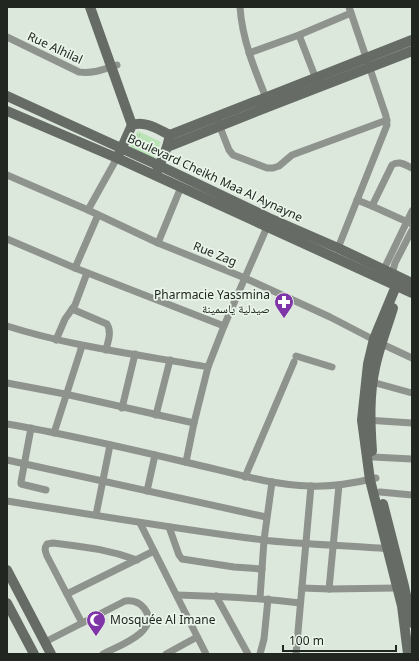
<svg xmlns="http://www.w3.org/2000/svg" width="419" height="661" viewBox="0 0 419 661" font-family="'Noto Sans','Noto Naskh Arabic',sans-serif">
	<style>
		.park { fill: url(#park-tufts) }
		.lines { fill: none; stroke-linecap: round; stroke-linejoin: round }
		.street { stroke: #8f938e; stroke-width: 7 }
		.secondary { stroke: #666c65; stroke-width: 10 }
		.labels { text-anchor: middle; stroke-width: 3.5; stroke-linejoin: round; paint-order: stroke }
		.street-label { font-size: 12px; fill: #222621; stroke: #eaf5e9 }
		.poi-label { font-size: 12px; fill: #222621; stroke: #eaf5e9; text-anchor: end }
	</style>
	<defs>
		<pattern id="park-tufts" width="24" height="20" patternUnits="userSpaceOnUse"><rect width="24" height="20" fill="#bae4b6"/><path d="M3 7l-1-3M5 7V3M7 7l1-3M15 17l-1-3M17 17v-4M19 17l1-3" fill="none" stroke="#a0c39c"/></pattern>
	</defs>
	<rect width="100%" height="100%" fill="#dde8dc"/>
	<path class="park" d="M138 131 161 142 154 159 130 148Z"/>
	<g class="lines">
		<g class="street">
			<path d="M240 7C242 39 255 71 267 100"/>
			<path d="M299 35 316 79"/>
			<path d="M7 37 79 72C93 74 105 69 117 65"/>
			<path d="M249 53 299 35 351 13"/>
			<path d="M218 122 229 150 233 155 267 168H273L279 166 292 155 387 120"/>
			<path d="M412 168C405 165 399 160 392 165L372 206 412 224"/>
			<path d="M7 175 88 210 158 243 245 278 330 317 382 344 412 358"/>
			<path d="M357 200 372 206"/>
			<path d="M88 210 117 158"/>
			<path d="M7 239 75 268 224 326"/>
			<path d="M158 243 181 187"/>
			<path d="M338 248 387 125 386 116 349 7"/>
			<path d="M75 268 98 215"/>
			<path d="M384 269 412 211"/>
			<path d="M392 274 395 263 412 230"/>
			<path d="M72 309 107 324C112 332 108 341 106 350"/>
			<path d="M7 326C73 347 141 355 208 367"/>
			<path d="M56 340 65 319 75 305 87 273"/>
			<path d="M296 356 332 367"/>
			<path d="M372 382 412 393"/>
			<path d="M7 383 65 394 194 423"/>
			<path d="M122 408 135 354"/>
			<path d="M156 415 170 360"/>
			<path d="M366 420 412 423"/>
			<path d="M7 424C67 434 126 448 185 462 227 471 268 485 310 486 332 487 355 483 376 478"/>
			<path d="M31 428 21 482V484L46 490"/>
			<path d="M54 433 82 346"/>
			<path d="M373 457 412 459"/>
			<path d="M7 460 266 517"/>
			<path d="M186 462 194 423 208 367 224 326 267 227"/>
			<path d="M245 477 294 362"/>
			<path d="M339 485 329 589 398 588"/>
			<path d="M147 491 155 455"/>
			<path d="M380 492 412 495"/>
			<path d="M7 501C92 515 177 529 263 540 305 545 348 545 390 549"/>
			<path d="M96 515 110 445"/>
			<path d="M140 523 206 654"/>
			<path d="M169 527 179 555 182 559 234 567 262 569"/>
			<path d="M302 588 329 589"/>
			<path d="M67 594 154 551"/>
			<path d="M177 595C218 596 259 598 300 603"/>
			<path d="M216 596 248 654"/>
			<path d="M260 598 264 540 272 482"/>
			<path d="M82 623 47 556C45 551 44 548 47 544L53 543C84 547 107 549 137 560"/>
			<path d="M45 642 125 601C133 600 139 602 144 608 162 631 118 646 103 654"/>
			<path d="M166 654 197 637"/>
			<path d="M260 654 264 639 268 599"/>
			<path d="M296 654 311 486"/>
		</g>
		<g class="secondary">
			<path d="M90 7 132 125"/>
			<path d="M7 96 158 165 269 218 338 248 412 283"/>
			<path d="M7 111 117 158 412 293"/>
			<path d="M170 135 412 40"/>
			<path d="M167 147 270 106 412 51"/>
			<path d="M119 154 132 125C145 120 159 130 170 135L167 147 157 171"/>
			<path d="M396 286 374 339 368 364 362 420 370 480 402 606 408 654"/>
			<path d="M372 451C370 423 369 395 375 368 379 348 387 328 393 308"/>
			<path d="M383 504 404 586 412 623"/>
			<path d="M7 570 51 654"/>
			<path d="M7 603 34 654"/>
		</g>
	</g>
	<defs>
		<g id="pharmacy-pin" transform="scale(1)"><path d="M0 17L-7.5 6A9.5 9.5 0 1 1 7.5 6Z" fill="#7f35a7" stroke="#eaf5e9"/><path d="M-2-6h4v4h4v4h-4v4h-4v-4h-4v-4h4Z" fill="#fff"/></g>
		<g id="mosque-pin" transform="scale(1)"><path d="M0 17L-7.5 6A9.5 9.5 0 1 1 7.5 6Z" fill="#7f35a7" stroke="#eaf5e9"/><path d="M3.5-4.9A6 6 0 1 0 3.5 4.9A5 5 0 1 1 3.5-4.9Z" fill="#fff"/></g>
	</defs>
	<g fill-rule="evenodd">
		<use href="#pharmacy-pin" x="284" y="302"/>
		<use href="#mosque-pin" x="96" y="620"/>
	</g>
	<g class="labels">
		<g class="street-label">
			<text transform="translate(55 48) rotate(25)" y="4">Rue Alhilal</text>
			<text transform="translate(215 178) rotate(25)" y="4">Boulevard Cheikh Maa Al Aynayne</text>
			<text transform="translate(215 254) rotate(22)" y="4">Rue Zag</text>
		</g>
		<g class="poi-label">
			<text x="270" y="299">Pharmacie Yassmina<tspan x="270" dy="14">صيدلية ياسمينة</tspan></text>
			<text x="110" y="624" text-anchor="start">Mosquée Al Imane</text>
		</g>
	</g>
	<rect width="419" height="661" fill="none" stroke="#222621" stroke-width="16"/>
	<path d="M283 645v6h113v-6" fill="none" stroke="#222621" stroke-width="2"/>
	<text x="289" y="645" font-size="12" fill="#222621" stroke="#eaf5e9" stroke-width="3" paint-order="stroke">100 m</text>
</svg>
